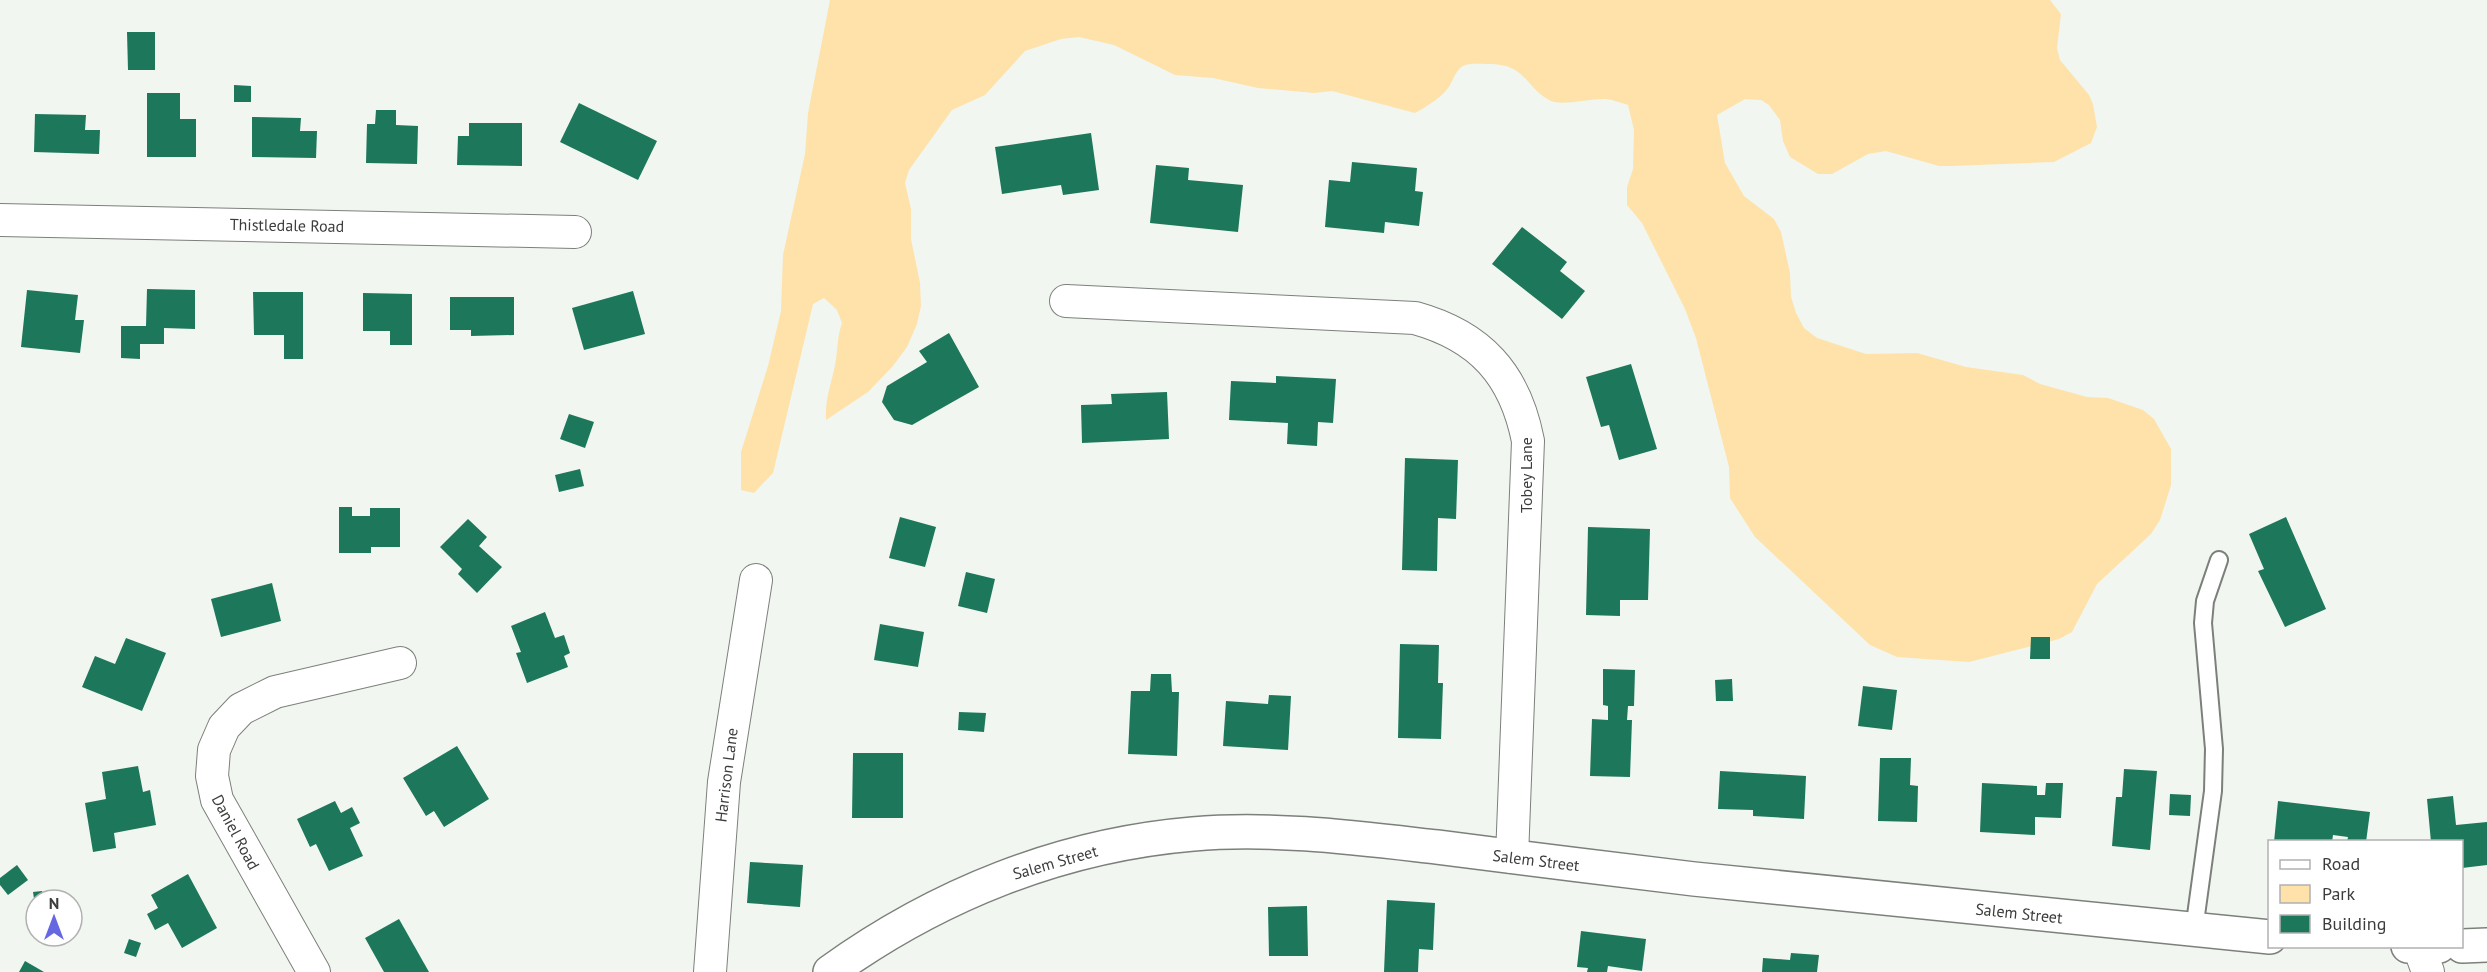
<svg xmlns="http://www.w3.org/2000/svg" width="2487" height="972" viewBox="0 0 2487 972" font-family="'PT Sans',sans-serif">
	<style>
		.green { fill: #fee2aa }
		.building { fill: #1c775b }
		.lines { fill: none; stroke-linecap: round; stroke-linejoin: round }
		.lane-casing { stroke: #7c807b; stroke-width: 20 }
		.street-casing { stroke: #7c807b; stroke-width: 34 }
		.secondary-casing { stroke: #7c807b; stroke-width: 36 }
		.lane { stroke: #fff; stroke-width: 16 }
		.street { stroke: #fff; stroke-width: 32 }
		.secondary { stroke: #fff; stroke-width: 33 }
		.labels { text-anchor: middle; stroke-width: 6; stroke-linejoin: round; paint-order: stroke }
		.street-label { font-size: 16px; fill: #3b3d3b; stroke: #fff }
	</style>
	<rect width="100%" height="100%" fill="#f1f6f0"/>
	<path class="green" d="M830 0H2050L2061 14 2057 48 2060 60 2089 95 2093 104 2097 127 2091 143 2054 162 1952 166H1939L1886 151 1868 154 1832 174H1818L1790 157 1783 141 1780 120 1769 105 1761 100 1745 99 1717 115 1725 163 1744 196 1774 219 1781 232 1790 273 1791 297 1796 313 1804 328 1817 338 1866 354 1917 353 1966 367 2023 375 2040 384 2087 397 2108 398 2143 410 2154 419 2171 449V485L2160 520 2151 534 2097 584 2072 632 2059 639 1969 662 1897 657 1870 645 1755 537 1730 498 1729 467 1696 338 1685 309 1642 223 1627 205V187L1633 169 1634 130 1628 105C1621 103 1614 100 1606 99 1592 98 1562 106 1551 101 1524 88 1528 63 1486 64 1479 64 1469 63 1463 66 1456 70 1454 78 1450 85 1445 95 1425 108 1415 113L1332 91 1314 93 1258 88 1213 78 1175 75 1114 45 1079 37 1061 39 1025 51 985 95 952 110 909 170 905 183 911 209V239L920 283 921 306 917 324 907 347 893 366 868 392 826 420C825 397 831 386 835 365 838 350 837 337 842 323L837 310 824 298 813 304 773 473 754 493 741 490V452L768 366 781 311 783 255 805 154 808 113Z"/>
	<g class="building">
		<path d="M127 32H155V70H128Z"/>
		<path d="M234 85 251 86V102H234Z"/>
		<path d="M147 93H180V119H196V157H147Z"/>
		<path d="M579 103 657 141 638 180 560 142Z"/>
		<path d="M376 110H396V125L418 126 417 164 366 163 367 124H375Z"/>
		<path d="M35 114 86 115 85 130H100L99 154 34 152Z"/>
		<path d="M252 117 301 118 300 131H317L316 158 252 157Z"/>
		<path d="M469 123H522V166L457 165 458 136H469Z"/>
		<path d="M1091 133 1099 190 1063 195 1061 185 1002 194 995 147Z"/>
		<path d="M1352 162 1417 168 1415 191 1423 192 1419 226 1385 222 1384 233 1325 227 1329 180 1350 182Z"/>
		<path d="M1156 165 1189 168 1188 180 1243 185 1238 232 1150 223Z"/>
		<path d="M1522 227 1567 262 1560 271 1585 291 1562 319 1492 264Z"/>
		<path d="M147 289 195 290V329L164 328V344H140V359L121 358V326H146Z"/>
		<path d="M27 290 78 295 75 320H84L80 353 21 347Z"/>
		<path d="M633 291 645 334 584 350 572 308Z"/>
		<path d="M253 292H303V359H284V335H254Z"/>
		<path d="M363 293 412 294V345H390V331H363Z"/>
		<path d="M450 297H514V335L471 336V330H450Z"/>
		<path d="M949 333 979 387 912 425 894 420 882 402 887 386 927 362 919 351Z"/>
		<path d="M1631 364 1657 449 1619 460 1609 425 1601 427 1586 377Z"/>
		<path d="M1276 376 1336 379 1333 423 1318 422 1317 446 1287 444 1288 423 1229 420 1231 381 1276 383Z"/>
		<path d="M1167 392 1169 439 1082 443 1081 405 1112 404 1111 394Z"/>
		<path d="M569 414 594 422 585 448 560 439Z"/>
		<path d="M1405 458 1458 460 1456 519 1438 518 1437 571 1402 570Z"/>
		<path d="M580 469 584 486 559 492 555 475Z"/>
		<path d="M339 507H352V516H370V508H400V547H371V553H339Z"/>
		<path d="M900 517 936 527 925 567 889 558Z"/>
		<path d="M2286 517 2326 609 2285 627 2258 571 2264 569 2249 534Z"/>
		<path d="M468 519 487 537 479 546 502 567 477 593 458 574 462 569 440 547Z"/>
		<path d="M1588 527 1650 529 1648 600H1620V616L1586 615Z"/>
		<path d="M966 572 995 579 987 613 958 606Z"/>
		<path d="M272 583 281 621 221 637 211 599Z"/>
		<path d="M545 612 555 638 564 635 570 653 564 656 568 667 527 683 516 653 521 652 511 626Z"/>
		<path d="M880 624 924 632 918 667 874 660Z"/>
		<path d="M2031 637H2050V659H2030Z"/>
		<path d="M126 638 166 653 142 711 82 687 95 656 115 664Z"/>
		<path d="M1400 644 1439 645 1438 683H1443L1441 739 1398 738Z"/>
		<path d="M1603 669 1635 670 1634 706H1628L1627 720H1632L1630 777 1590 776 1592 719 1608 720V706L1603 705Z"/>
		<path d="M1151 674H1171L1172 692H1179L1177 756 1128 754 1131 691H1150Z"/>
		<path d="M1732 679 1733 701H1716L1715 680Z"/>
		<path d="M1863 686 1897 690 1892 730 1858 726Z"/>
		<path d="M1269 695 1291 696 1288 750 1223 746 1226 701 1268 704Z"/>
		<path d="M959 712 986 713 984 732 958 730Z"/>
		<path d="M457 746 489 799 444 827 434 811 426 816 403 778Z"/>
		<path d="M853 753H903V818H852Z"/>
		<path d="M1880 758H1911L1910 785 1918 786 1917 822 1878 821Z"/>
		<path d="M138 766 143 792 150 790 156 825 114 833 116 848 93 852 85 803 106 799 102 772Z"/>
		<path d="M2124 769 2157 771 2150 850 2112 846 2116 797H2122Z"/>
		<path d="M1720 771 1806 776 1804 819 1753 816V810L1718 809Z"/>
		<path d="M1982 783 2037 786V795H2045L2046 783H2063L2061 818 2035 817V835L1980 832Z"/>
		<path d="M2170 794 2191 795 2190 816 2169 815Z"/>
		<path d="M2453 796 2456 825 2487 822V865L2462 868V842H2431L2427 799Z"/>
		<path d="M335 801 341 813 352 807 360 823 350 828 363 856 329 871 316 844 310 847 297 819Z"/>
		<path d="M2278 801 2370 812 2366 842H2347L2348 837 2333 835 2332 842H2274Z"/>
		<path d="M750 862 803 865 800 907 747 903Z"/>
		<path d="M17 865 28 880 8 895 0 885V878Z"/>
		<path d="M188 874 217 928 182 948 168 923 155 930 147 914 158 908 151 895Z"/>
		<path d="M42 891 44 900H36L35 905 33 892Z"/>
		<path d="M1387 900 1435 903 1433 950 1419 949 1418 972H1384Z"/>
		<path d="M1307 906 1308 956H1269L1268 907Z"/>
		<path d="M399 919 429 972H384L365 938Z"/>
		<path d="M1581 931 1646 939 1642 971 1608 966 1607 972H1587L1588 968 1577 967Z"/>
		<path d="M129 939 141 943 136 957 124 953Z"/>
		<path d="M1791 953 1819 955 1817 972H1762L1763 958 1790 960Z"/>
		<path d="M25 961 44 972H19Z"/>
	</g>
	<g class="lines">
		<g class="lane-casing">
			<path id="lane" d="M2194 930 2213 791 2214 749 2203 623 2205 601 2219 560"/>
		</g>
		<g class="street-casing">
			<g id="street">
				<path d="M0 220 575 232"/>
				<path d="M1066 301 1415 318C1480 336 1515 374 1528 441L1512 857"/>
				<path d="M2419 947 2428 972"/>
				<path d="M314 972 217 800 212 776 214 750 224 727 241 709 275 692 400 663"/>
				<path d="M710 972 724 782 756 580"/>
			</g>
		</g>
		<g class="secondary-casing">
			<g id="secondary">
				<path d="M2408 946H2439"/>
				<path d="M2462 946 2487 945"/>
				<path d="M830 972C937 895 1061 845 1193 834 1273 827 1357 838 1437 847 1523 858 1608 869 1694 879 1886 900 2078 919 2270 937"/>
			</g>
		</g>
		<use href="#lane" class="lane"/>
		<use href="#street" class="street"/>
		<use href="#secondary" class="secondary"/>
	</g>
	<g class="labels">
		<g class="street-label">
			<text transform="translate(287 225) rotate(1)" y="6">Thistledale Road</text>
			<text transform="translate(1526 475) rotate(-90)" y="6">Tobey Lane</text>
			<text transform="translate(726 775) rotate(-83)" y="6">Harrison Lane</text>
			<text transform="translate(236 832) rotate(62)" y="6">Daniel Road</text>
			<text transform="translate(1536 860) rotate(7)" y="6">Salem Street</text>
			<text transform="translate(1055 862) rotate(-16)" y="6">Salem Street</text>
			<text transform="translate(2019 913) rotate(6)" y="6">Salem Street</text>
		</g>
	</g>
	<rect x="2268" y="840" width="195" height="108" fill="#ffffff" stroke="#b1b1b1" stroke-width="1.5"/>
	<rect x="2280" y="860" width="30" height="9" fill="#ffffff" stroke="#b1b1b1" stroke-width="1.5"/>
	<text x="2322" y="870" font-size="18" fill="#3b3d3b">Road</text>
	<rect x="2280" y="885" width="30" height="18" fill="#fee2aa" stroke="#b1b1b1" stroke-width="1.5"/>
	<text x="2322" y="900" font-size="18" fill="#3b3d3b">Park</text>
	<rect x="2280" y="915" width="30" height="18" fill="#1c775b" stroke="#b1b1b1" stroke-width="1.5"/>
	<text x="2322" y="930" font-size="18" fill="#3b3d3b">Building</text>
	<g transform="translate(54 918)"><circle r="28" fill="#ffffff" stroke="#b1b1b1" stroke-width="1.5"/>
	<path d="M0-4.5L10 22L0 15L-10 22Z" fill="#6568e1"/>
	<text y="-9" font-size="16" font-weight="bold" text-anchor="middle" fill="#3b3d3b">N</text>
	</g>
</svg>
